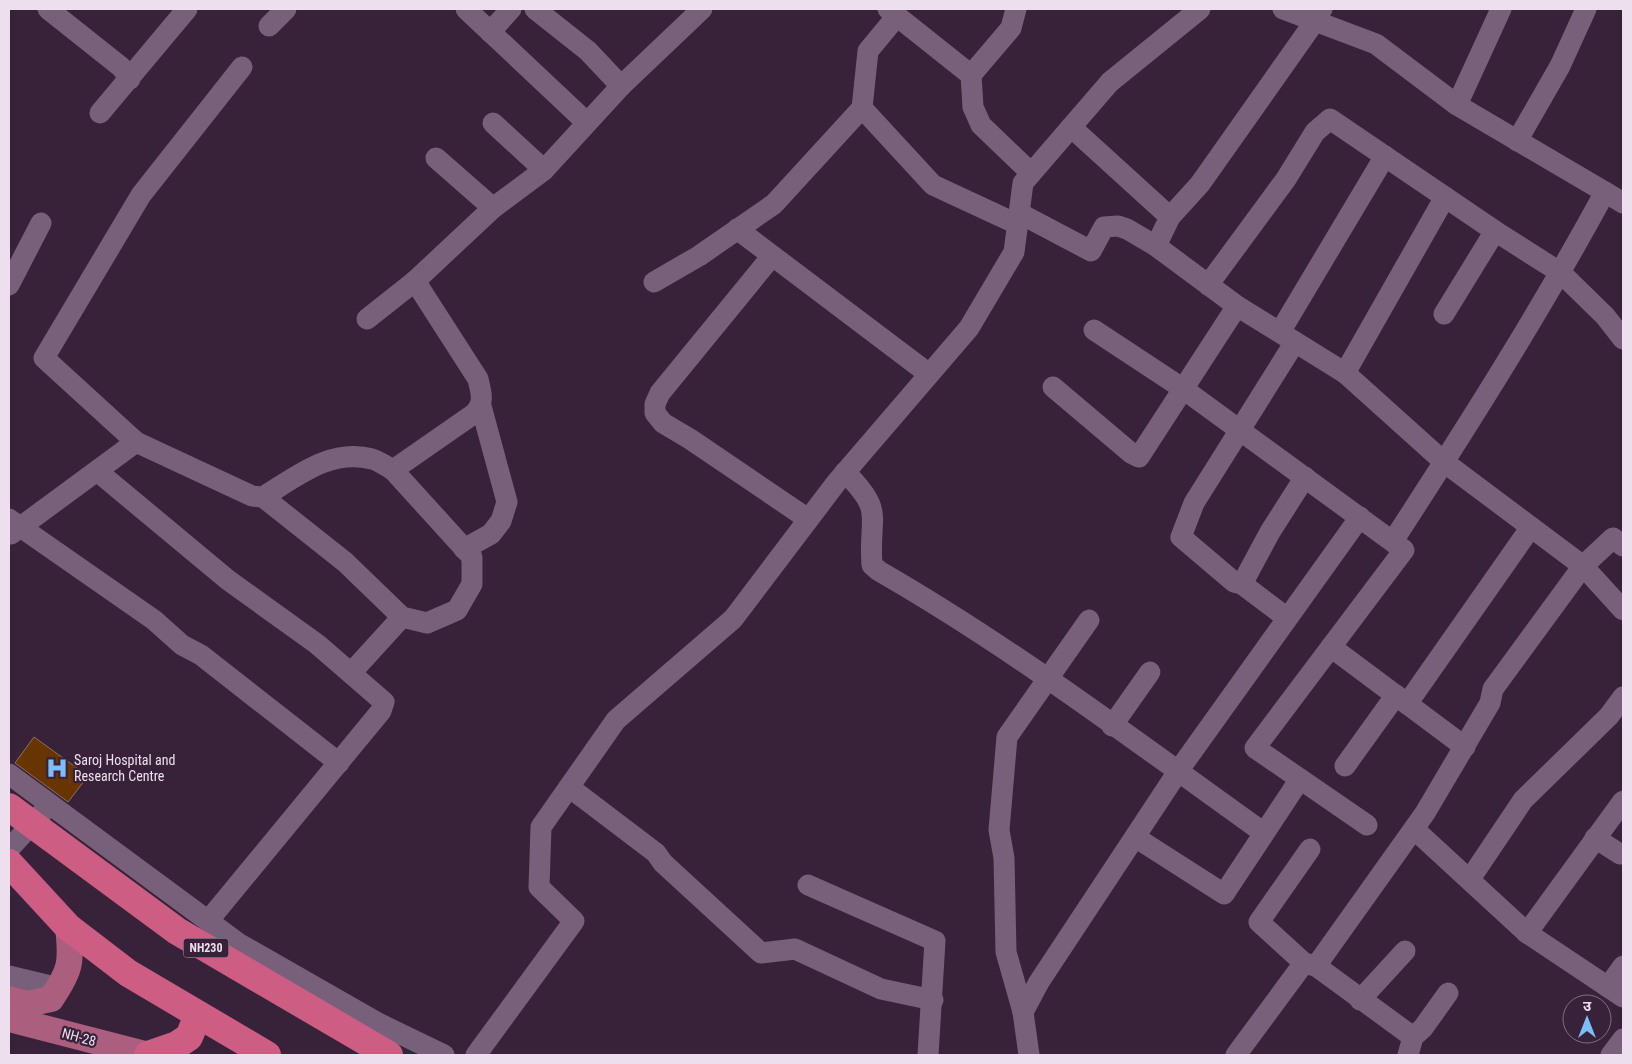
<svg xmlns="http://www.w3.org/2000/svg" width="1632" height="1064" viewBox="0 0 1632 1064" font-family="'Roboto Condensed','Noto Sans Devanagari',sans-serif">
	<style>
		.building { fill: #683501; stroke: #8e705a }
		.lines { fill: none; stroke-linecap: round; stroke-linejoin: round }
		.minor { stroke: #78607a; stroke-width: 21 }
		.major { stroke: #ac5e7f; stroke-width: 26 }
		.highway { stroke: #ce5d83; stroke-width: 28 }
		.labels { text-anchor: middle; stroke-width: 4.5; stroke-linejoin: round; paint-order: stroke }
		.shield { fill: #372239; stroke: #b6a6b7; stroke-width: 1 }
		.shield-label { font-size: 12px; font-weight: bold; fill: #eddfed }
		.poi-label { font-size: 14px; fill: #eddfed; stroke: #372239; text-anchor: start }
		.street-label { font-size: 14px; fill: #eddfed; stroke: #372239 }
	</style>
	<rect width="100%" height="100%" fill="#372239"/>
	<path class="building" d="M34 737 88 776 68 802 15 763Z"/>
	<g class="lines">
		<g class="minor">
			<path d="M48 9 121 67 130 79"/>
			<path d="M466 9 584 120"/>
			<path d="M535 9 588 51 621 86"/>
			<path d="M888 9 971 75 973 107 981 125 1031 173"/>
			<path d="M1283 9 1376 44 1457 105"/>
			<path d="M1322 9 1315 21 1200 184 1170 217 1156 246 1237 306 1345 373 1444 462 1583 566 1623 610"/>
			<path d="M269 26 286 9"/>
			<path d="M490 32 511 9"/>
			<path d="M242 67 141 195 44 358 136 442 252 496 263 497C296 477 330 448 372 459 379 461 386 466 393 470L475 413C485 401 481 393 478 379L415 281 493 208 544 170 621 86 702 9"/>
			<path d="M971 75 1011 28 1016 9"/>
			<path d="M862 108 933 185 1017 224"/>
			<path d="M100 113 187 9"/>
			<path d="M493 123 544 170"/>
			<path d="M1071 127 1170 217"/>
			<path d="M1517 141 1560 66 1586 9"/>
			<path d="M436 158 493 208"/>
			<path d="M1605 192 1623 203"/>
			<path d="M1019 213 1091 251 1104 227 1118 226 1127 229 1156 246"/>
			<path d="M737 229 929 374"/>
			<path d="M772 256 660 393 655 404V413L663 423 690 439 808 519"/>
			<path d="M654 282 699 256 774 204 862 108 868 51 897 16"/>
			<path d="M9 285 41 223"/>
			<path d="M1208 285 1286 179 1315 132 1330 119 1495 231 1561 273 1605 316 1623 339"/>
			<path d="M1444 314 1495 231"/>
			<path d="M367 319 415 281"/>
			<path d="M1094 330 1182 388 1404 550 1255 748 1367 825"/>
			<path d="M1280 332 1385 156"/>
			<path d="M1345 373 1445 197"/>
			<path d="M1053 387 1131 453 1139 457 1237 306"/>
			<path d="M97 471 228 580 317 644 384 702 381 711 208 921"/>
			<path d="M845 472C886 513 868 515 872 565L879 571C1013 648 1138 743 1264 833"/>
			<path d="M263 497 345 562 402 617 427 623 457 610 472 584V557L393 470"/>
			<path d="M9 519 154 620 182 645 201 655 339 763"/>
			<path d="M11 534 136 442"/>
			<path d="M1393 541C1467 427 1540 312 1605 192L1457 105 1501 9"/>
			<path d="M464 549 491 534 501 521 507 502 481 406"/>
			<path d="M1242 584 1270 532 1305 477"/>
			<path d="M1287 618 1242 584 1234 582 1181 537 1194 503 1295 342"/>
			<path d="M1331 647 1465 747"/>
			<path d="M351 673 402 617"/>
			<path d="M1407 704 1531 527"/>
			<path d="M1112 726 1150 672"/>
			<path d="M1345 766 1396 695"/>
			<path d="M9 774 238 943 380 1024 444 1055"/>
			<path d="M569 787 656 853 663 863 761 953 795 949 881 989 933 1000"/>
			<path d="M1414 829 1527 933 1623 997"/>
			<path d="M1135 837 1224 894 1300 779"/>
			<path d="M1595 838 1620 854"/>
			<path d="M9 849 42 813"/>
			<path d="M1470 879 1523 800 1609 716 1623 697"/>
			<path d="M808 885 935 941 928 1055"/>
			<path d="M1527 933 1623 801"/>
			<path d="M1304 963 1259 922 1310 849"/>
			<path d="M1316 966 1413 1037"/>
			<path d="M9 976 59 988"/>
			<path d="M1608 987 1623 966"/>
			<path d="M1360 1000 1405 951"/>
			<path d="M1023 1012 1006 952 1004 858 999 830 1007 737 1089 620"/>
			<path d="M476 1055 574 921 539 887 541 827 616 720 733 619 836 483 969 328 1014 252 1023 183 1110 82 1200 9"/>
			<path d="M1029 1055 1023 1012 1039 982 1181 767 1360 517"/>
			<path d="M1236 1055 1304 963 1316 966 1425 813 1490 703 1493 689 1583 566 1613 538 1623 546"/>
			<path d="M1408 1055 1413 1037 1423 1028 1448 993"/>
			<path d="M1611 1055 1623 1039"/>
		</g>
		<g class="major">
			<path d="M9 999 27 1004 51 999C71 970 72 962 68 927"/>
			<path d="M9 1019 149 1055"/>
		</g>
		<g class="highway">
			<path d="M9 807 177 931 389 1055"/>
			<path d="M9 863 68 927 128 973 267 1055"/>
			<path d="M148 1055 177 1045 189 1037 198 1015"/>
		</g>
	</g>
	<defs>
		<g id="hospital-bare" transform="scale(1.725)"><path d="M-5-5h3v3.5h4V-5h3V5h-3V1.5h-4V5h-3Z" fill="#7cbef9" stroke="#372239" stroke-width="2.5" paint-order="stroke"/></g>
	</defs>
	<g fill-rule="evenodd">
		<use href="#hospital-bare" x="57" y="768"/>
	</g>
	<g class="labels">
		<rect class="shield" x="183.5" y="938.5" width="45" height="19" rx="4"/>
		<g class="shield-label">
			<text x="206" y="952">NH230</text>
		</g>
		<g class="poi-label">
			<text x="74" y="765">Saroj Hospital and<tspan x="74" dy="16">Research Centre</tspan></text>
		</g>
		<g class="street-label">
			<text transform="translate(79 1037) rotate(15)" y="5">NH-28</text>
		</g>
	</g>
	<rect width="1632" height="1064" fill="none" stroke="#eddfed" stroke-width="20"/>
	<g transform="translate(1587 1019)"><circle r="24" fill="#372239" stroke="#806e81"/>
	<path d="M0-4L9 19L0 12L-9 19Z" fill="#7cbef9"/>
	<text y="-8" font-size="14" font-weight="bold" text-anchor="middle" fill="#eddfed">उ</text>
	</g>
</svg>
